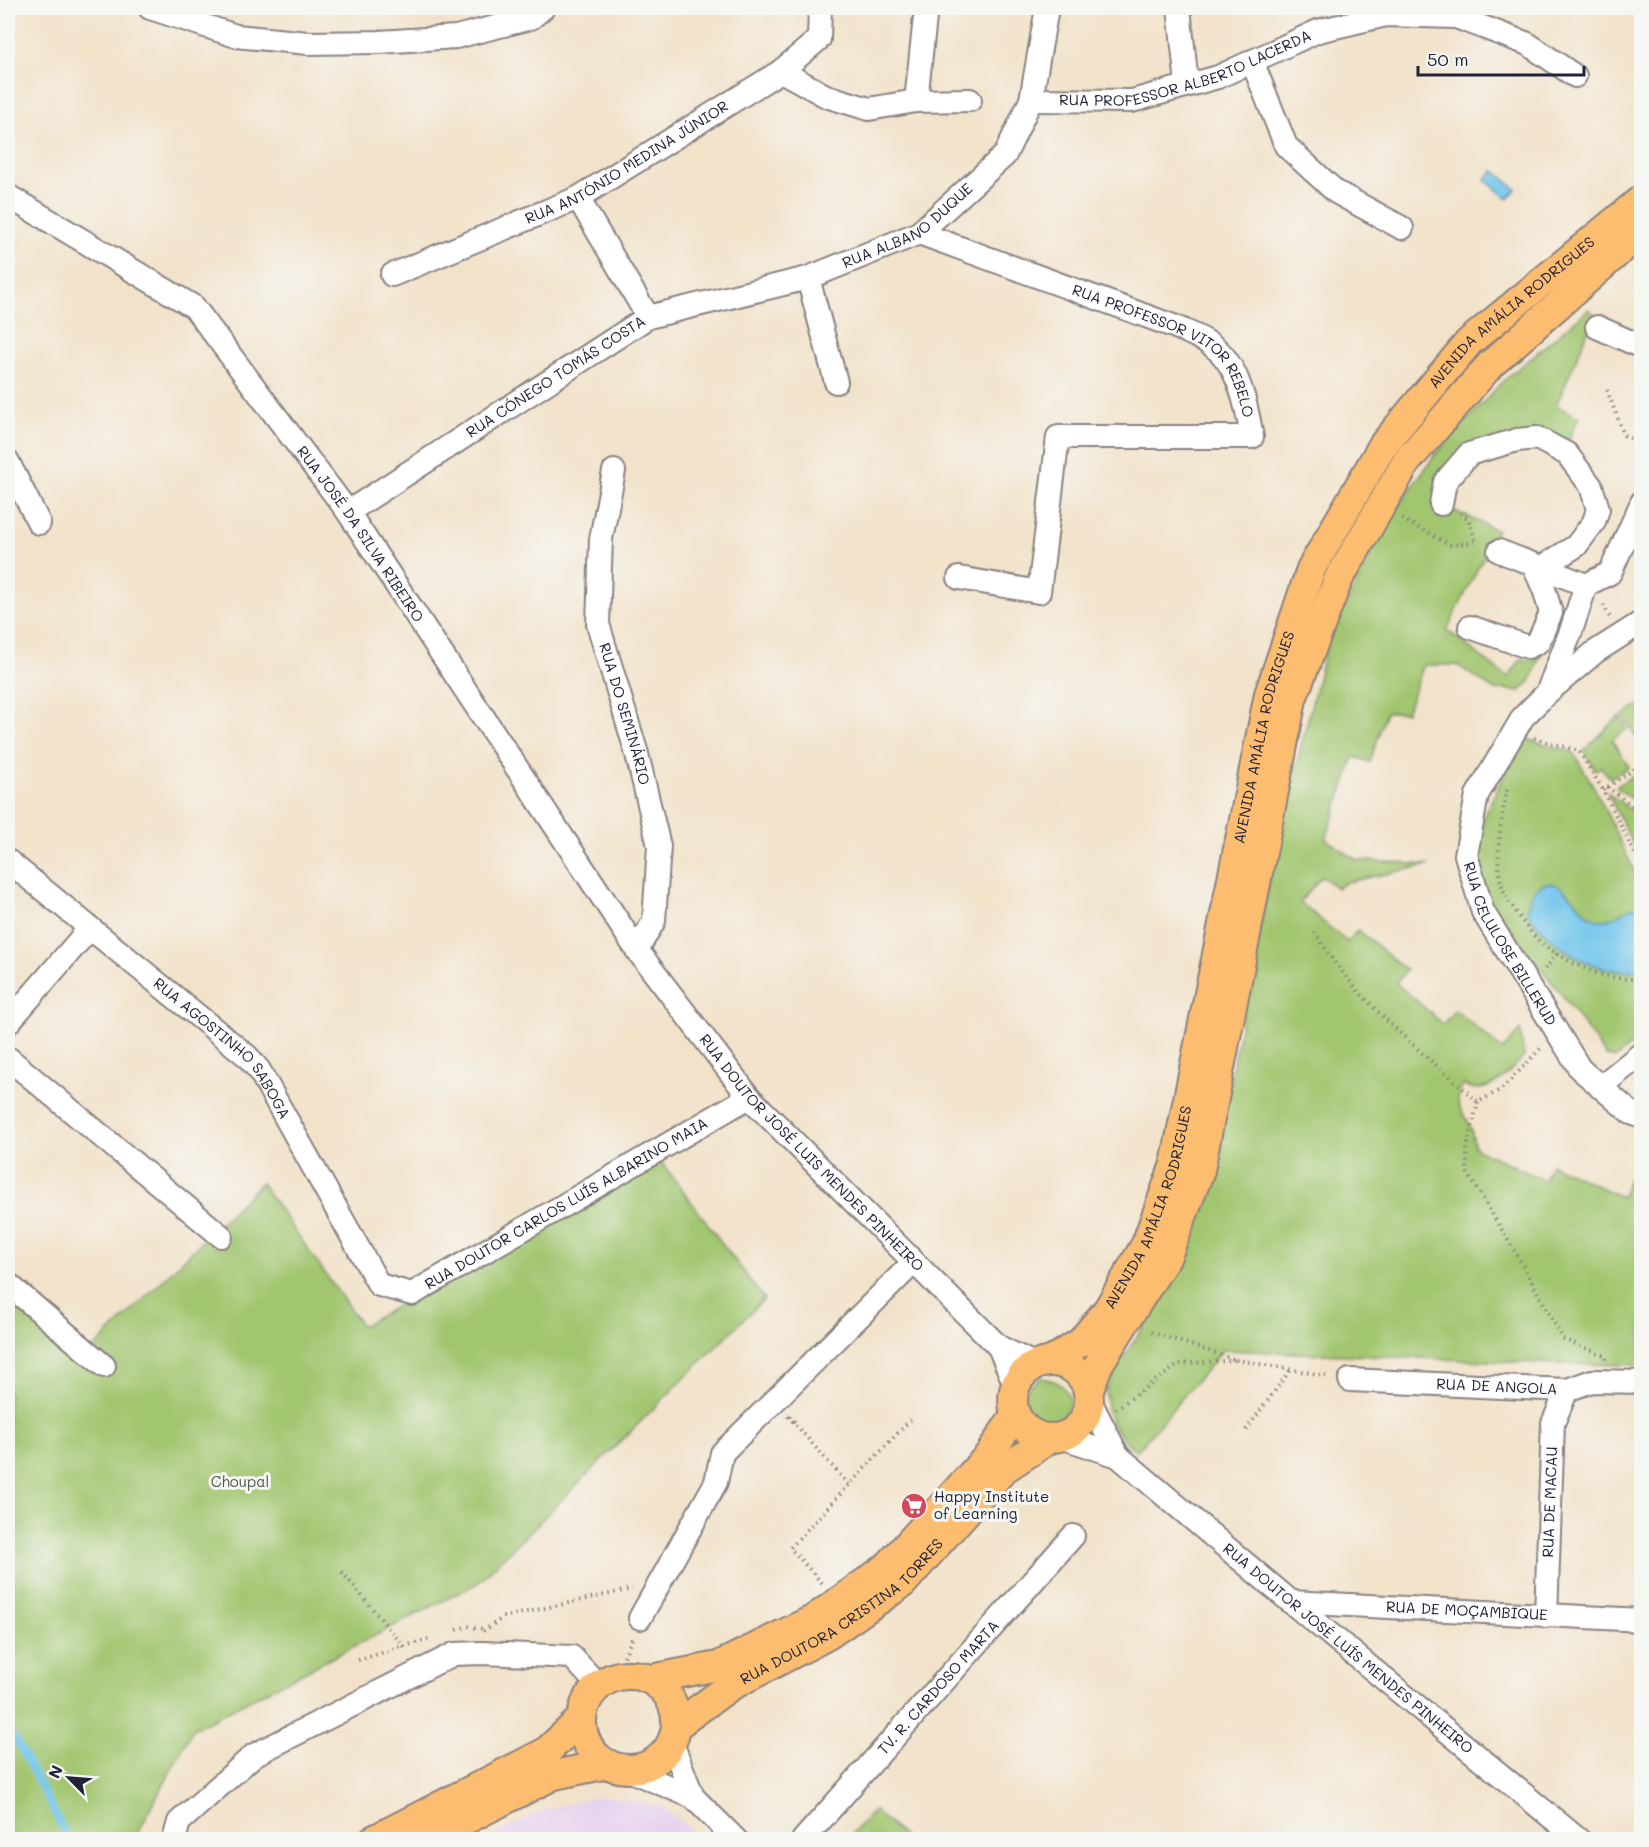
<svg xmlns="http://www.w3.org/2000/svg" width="1649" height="1847" viewBox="0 0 1649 1847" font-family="Mali,sans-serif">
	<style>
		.built { fill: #e7d2ef }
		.green { fill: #a2c670; stroke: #627456; stroke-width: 1.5 }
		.water { fill: #6ec4eb; stroke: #487393; stroke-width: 1.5 }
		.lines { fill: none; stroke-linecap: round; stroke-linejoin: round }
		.stream { stroke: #6ec4eb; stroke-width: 7 }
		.minor-casing { stroke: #8a8282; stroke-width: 26 }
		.major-casing { stroke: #8a8282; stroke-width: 32 }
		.path { stroke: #8a8282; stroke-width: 4; stroke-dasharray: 1.5 4.5; stroke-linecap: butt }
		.minor { stroke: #fff; stroke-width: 22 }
		.major { stroke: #fcbd6f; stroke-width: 28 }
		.labels { text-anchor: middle; stroke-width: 6; stroke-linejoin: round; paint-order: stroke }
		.street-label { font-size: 15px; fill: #22223b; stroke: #f6f6f2 }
		.park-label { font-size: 15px; fill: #4f5b4e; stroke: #f6f6f2 }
		.poi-label { font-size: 15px; fill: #22223b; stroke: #f6f6f2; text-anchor: start }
	</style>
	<rect width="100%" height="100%" fill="#f6f6f2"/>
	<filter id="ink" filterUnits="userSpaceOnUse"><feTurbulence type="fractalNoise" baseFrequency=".0167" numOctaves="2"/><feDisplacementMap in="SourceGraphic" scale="12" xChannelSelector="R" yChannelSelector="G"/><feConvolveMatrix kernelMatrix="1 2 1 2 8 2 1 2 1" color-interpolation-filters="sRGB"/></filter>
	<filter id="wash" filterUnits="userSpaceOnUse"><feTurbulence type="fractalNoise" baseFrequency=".008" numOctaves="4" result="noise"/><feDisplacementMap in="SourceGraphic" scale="24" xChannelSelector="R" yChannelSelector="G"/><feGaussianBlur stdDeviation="1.35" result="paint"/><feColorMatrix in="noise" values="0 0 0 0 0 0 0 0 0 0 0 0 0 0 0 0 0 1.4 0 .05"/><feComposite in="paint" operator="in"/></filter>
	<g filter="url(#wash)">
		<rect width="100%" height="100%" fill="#f2e2c9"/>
		<path class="built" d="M600 1796 660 1805 703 1839H485L547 1809Z"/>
		<g class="green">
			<path d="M1589 309 1595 315 1556 406 1579 417 1564 449 1536 436 1456 456 1437 503 1497 530 1447 630 1508 678 1521 659 1533 660 1543 649 1531 680 1519 692 1504 689 1496 691 1457 665H1424L1406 712H1386L1370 762 1354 757 1326 839 1357 860 1429 865 1347 882 1337 888 1322 876 1300 902 1347 942 1358 930 1406 970 1396 983 1443 1024 1455 1010 1503 1050 1520 1030 1524 1057C1506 1074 1490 1098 1463 1085 1454 1105 1458 1103 1467 1120 1472 1127 1473 1139 1475 1148L1544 1180 1551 1164 1621 1197 1631 1175 1641 1160V1365L1559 1364 1223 1350 1136 1452 1114 1428 1107 1409 1106 1391 1118 1366 1161 1299 1207 1195 1278 838 1327 643 1385 525 1434 456 1502 382Z"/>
			<path d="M1641 704V745L1623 716Z"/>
			<path d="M1619 716 1627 729 1612 740 1629 767 1610 778 1601 767 1595 770 1584 751Z"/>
			<path d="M1523 738 1573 752 1594 787 1641 885V1037L1616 1058 1606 1056 1563 996 1486 899 1476 860 1484 815Z"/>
			<path d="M1641 770V806L1616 787Z"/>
			<path d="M1607 792 1641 818V861Z"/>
			<path d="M659 1159 764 1299 478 1583 193 1729 134 1840 8 1839V1301L80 1362 261 1183 362 1326Z"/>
			<path d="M1040 1378C1059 1380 1065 1385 1071 1403 1067 1408 1065 1415 1060 1419 1039 1434 1010 1409 1028 1387 1031 1384 1037 1381 1040 1378Z"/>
			<path d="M874 1810 906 1839H847Z"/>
		</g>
		<g class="water">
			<path d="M1494 170 1516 189 1508 199 1485 180Z"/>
			<path d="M1549 883C1570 885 1578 912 1597 919 1614 925 1625 903 1641 908V970C1595 977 1554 948 1528 913 1528 898 1532 885 1549 883Z"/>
		</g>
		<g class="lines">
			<path class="stream" d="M8 1729 16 1740 69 1840"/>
		</g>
	</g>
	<g filter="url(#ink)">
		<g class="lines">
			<g class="minor-casing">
				<g id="minor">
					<path d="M150 8 236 36 308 43 379 42 456 37 531 18 543 8"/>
					<path d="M1179 8 1187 85"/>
					<path d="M1252 61 1286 146 1336 192 1402 228"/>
					<path d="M781 71 826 96 869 109 916 101 970 100"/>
					<path id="s1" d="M1031 100 1132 101 1218 77 1318 31 1386 15 1456 17 1528 44 1575 76"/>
					<path d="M916 101 926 8"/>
					<path id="s2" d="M8 196 194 307 348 512 637 950 749 1097 999 1347 1036 1365"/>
					<path d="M578 198 648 317"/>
					<path id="s3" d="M919 233 1176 327C1188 333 1204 338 1214 347 1239 366 1247 408 1252 437H1058L1039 592 959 578"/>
					<path id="s4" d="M392 275 578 198 781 71 819 39 820 8"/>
					<path d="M808 278 836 382"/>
					<path d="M1597 327 1642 347"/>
					<path d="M8 462 39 523"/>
					<path id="s5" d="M614 471 601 539 598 624 637 754 659 846 654 921 637 950"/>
					<path d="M1441 504 1445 482 1469 454 1517 440 1537 438 1567 454 1591 486 1598 509 1594 522 1576 546 1542 567"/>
					<path id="s6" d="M348 512 648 317 808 278 919 233 1005 155 1031 100 1047 8"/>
					<path d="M1499 551 1586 585"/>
					<path id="s7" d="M1642 622 1595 652 1548 692 1523 717 1477 795 1466 855 1483 912 1580 1069 1631 1113 1642 1117"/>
					<path d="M1470 627 1528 647 1538 642 1551 613 1544 589 1533 564"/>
					<path d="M1549 688 1571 631 1586 585 1610 573 1642 502"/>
					<path id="s8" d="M8 861 247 1056 259 1070 379 1285 412 1294 749 1097"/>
					<path d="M8 1023 90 928"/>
					<path d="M8 1058 221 1236"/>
					<path d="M1600 1087 1642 1053"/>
					<path d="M8 1284 104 1366"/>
					<path d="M999 1347 1015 1385"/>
					<path id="s9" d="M1350 1380 1567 1390 1592 1381 1642 1382"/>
					<path d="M1089 1399 1118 1456"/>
					<path id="s10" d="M1061 1437 1118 1456 1291 1602 1579 1840"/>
					<path id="s11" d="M1291 1602 1642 1620"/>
					<path id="s12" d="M1546 1616 1553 1423 1567 1390"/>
					<path d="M640 1618 716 1482 722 1453 913 1263"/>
					<path d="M672 1743 693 1797"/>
					<path d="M626 1769 693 1797 736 1840"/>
					<path d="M174 1840 179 1822 254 1755 454 1654 482 1653 572 1657 598 1685"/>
					<path id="s13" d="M803 1840 1073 1536"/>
				</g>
			</g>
			<g class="major-casing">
				<g id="major">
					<circle cx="1051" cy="1400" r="38"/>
					<path id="s14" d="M1050 1362 1081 1342 1108 1309 1146 1244 1175 1164 1269 694 1311 569 1383 445 1469 342 1642 199"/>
					<path d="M1088 1393 1098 1365 1167 1256 1200 1170 1292 699 1338 580 1407 461 1490 365 1642 231"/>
					<circle cx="629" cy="1722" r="47"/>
					<path d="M651 1679 718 1666 814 1619 887 1567 989 1455 1015 1415"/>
					<path id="s15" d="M677 1725 729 1687 828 1635 903 1583 1004 1469 1051 1438"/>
					<path d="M373 1840 546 1752 582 1718"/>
					<path d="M426 1840 554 1775 608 1764"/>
				</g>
			</g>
			<g class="path">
				<path d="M1607 390 1624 435 1642 443"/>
				<path d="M1460 514 1468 518 1476 542"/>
				<path d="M1402 519 1451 545 1476 542"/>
				<path d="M1603 605 1611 619"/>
				<path d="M1534 738 1579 751 1603 790 1642 868"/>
				<path d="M1607 787 1642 813"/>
				<path d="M1507 790C1501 819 1494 857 1502 886 1506 900 1532 937 1544 945 1566 962 1614 986 1642 977"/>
				<path d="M1603 790 1642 764"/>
				<path d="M1315 932C1354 1000 1420 1050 1478 1102L1502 1089 1542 1047"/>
				<path d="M1545 969 1557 953"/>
				<path d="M1478 1102 1467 1147V1172L1517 1255 1563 1339 1606 1356V1360"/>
				<path d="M1642 1155 1638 1162 1642 1168"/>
				<path d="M1642 1234 1639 1236 1642 1245"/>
				<path d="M1236 1360 1329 1376"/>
				<path d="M1116 1409 1179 1364 1236 1360 1148 1331"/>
				<path d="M788 1416 849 1485"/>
				<path d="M790 1416 796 1424"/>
				<path d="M1246 1430 1291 1369"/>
				<path d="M342 1572 404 1647"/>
				<path d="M822 1583 790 1548 911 1419"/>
				<path d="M457 1630 468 1626 483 1629"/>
				<path d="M483 1631 504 1617 632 1589"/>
				<path d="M358 1660 432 1638"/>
				<path d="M617 1673 633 1636"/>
			</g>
			<use href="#minor" class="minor"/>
			<use href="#major" class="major"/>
		</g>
	</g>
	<defs>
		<g id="supermarket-disc" transform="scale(1.35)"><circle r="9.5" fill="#d1495b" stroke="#f6f6f2"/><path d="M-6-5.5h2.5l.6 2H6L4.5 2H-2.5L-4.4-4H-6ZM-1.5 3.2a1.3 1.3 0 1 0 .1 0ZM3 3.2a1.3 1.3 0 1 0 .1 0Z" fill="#fff"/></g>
	</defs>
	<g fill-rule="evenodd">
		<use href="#supermarket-disc" x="914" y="1506"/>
	</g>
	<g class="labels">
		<g class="street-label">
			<text dy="5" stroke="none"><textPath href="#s1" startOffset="160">RUA PROFESSOR ALBERTO LACERDA</textPath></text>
			<text dy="5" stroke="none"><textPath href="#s4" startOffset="261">RUA ANTÓNIO MEDINA JÚNIOR</textPath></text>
			<text dy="5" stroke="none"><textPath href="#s6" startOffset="636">RUA ALBANO DUQUE</textPath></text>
			<text dy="5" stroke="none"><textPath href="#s14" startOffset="1180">AVENIDA AMÁLIA RODRIGUES</textPath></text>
			<text dy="5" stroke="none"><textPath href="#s3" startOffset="280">RUA PROFESSOR VITOR REBELO</textPath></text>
			<text dy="5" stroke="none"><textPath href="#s6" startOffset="248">RUA CÓNEGO TOMÁS COSTA</textPath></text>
			<text dy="5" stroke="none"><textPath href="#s2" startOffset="498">RUA JOSÉ DA SILVA RIBEIRO</textPath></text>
			<text dy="5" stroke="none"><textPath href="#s5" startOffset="248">RUA DO SEMINÁRIO</textPath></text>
			<text dy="5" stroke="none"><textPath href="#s14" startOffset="676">AVENIDA AMÁLIA RODRIGUES</textPath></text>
			<text dy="5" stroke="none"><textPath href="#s7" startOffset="404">RUA CELULOSE BILLERUD</textPath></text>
			<text dy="5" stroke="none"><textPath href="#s8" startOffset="286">RUA AGOSTINHO SABOGA</textPath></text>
			<text dy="5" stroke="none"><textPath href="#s2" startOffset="1266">RUA DOUTOR JOSÉ LUIS MENDES PINHEIRO</textPath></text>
			<text dy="5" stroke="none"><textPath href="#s8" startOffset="786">RUA DOUTOR CARLOS LUÍS ALBARINO MAIA</textPath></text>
			<text dy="5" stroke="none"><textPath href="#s14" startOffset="190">AVENIDA AMÁLIA RODRIGUES</textPath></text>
			<text dy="5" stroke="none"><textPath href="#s9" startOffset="147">RUA DE ANGOLA</textPath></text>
			<text dy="5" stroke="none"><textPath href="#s12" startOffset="114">RUA DE MACAU</textPath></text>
			<text dy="5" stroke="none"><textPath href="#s15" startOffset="201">RUA DOUTORA CRISTINA TORRES</textPath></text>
			<text dy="5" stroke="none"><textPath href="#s11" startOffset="176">RUA DE MOÇAMBIQUE</textPath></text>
			<text dy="5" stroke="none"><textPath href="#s10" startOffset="360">RUA DOUTOR JOSÉ LUÍS MENDES PINHEIRO</textPath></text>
			<text dy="5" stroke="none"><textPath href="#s13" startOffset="204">TV. R. CARDOSO MARTA</textPath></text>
		</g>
		<g class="park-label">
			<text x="240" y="1487">Choupal</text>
		</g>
		<g class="poi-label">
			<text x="934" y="1502">Happy Institute<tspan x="934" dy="17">of Learning</tspan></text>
		</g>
	</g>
	<rect width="1649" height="1847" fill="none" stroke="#f6f6f2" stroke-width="30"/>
	<g transform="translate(69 1778) rotate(295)" stroke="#f6f6f2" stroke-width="4.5" paint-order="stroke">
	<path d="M0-4.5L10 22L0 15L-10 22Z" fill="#22223b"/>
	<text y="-9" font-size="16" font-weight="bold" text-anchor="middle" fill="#22223b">N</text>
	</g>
	<path d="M1418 66v9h166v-9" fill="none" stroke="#22223b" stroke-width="3"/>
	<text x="1427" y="66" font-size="18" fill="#22223b" stroke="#f6f6f2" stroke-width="4.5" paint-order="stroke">50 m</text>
</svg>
